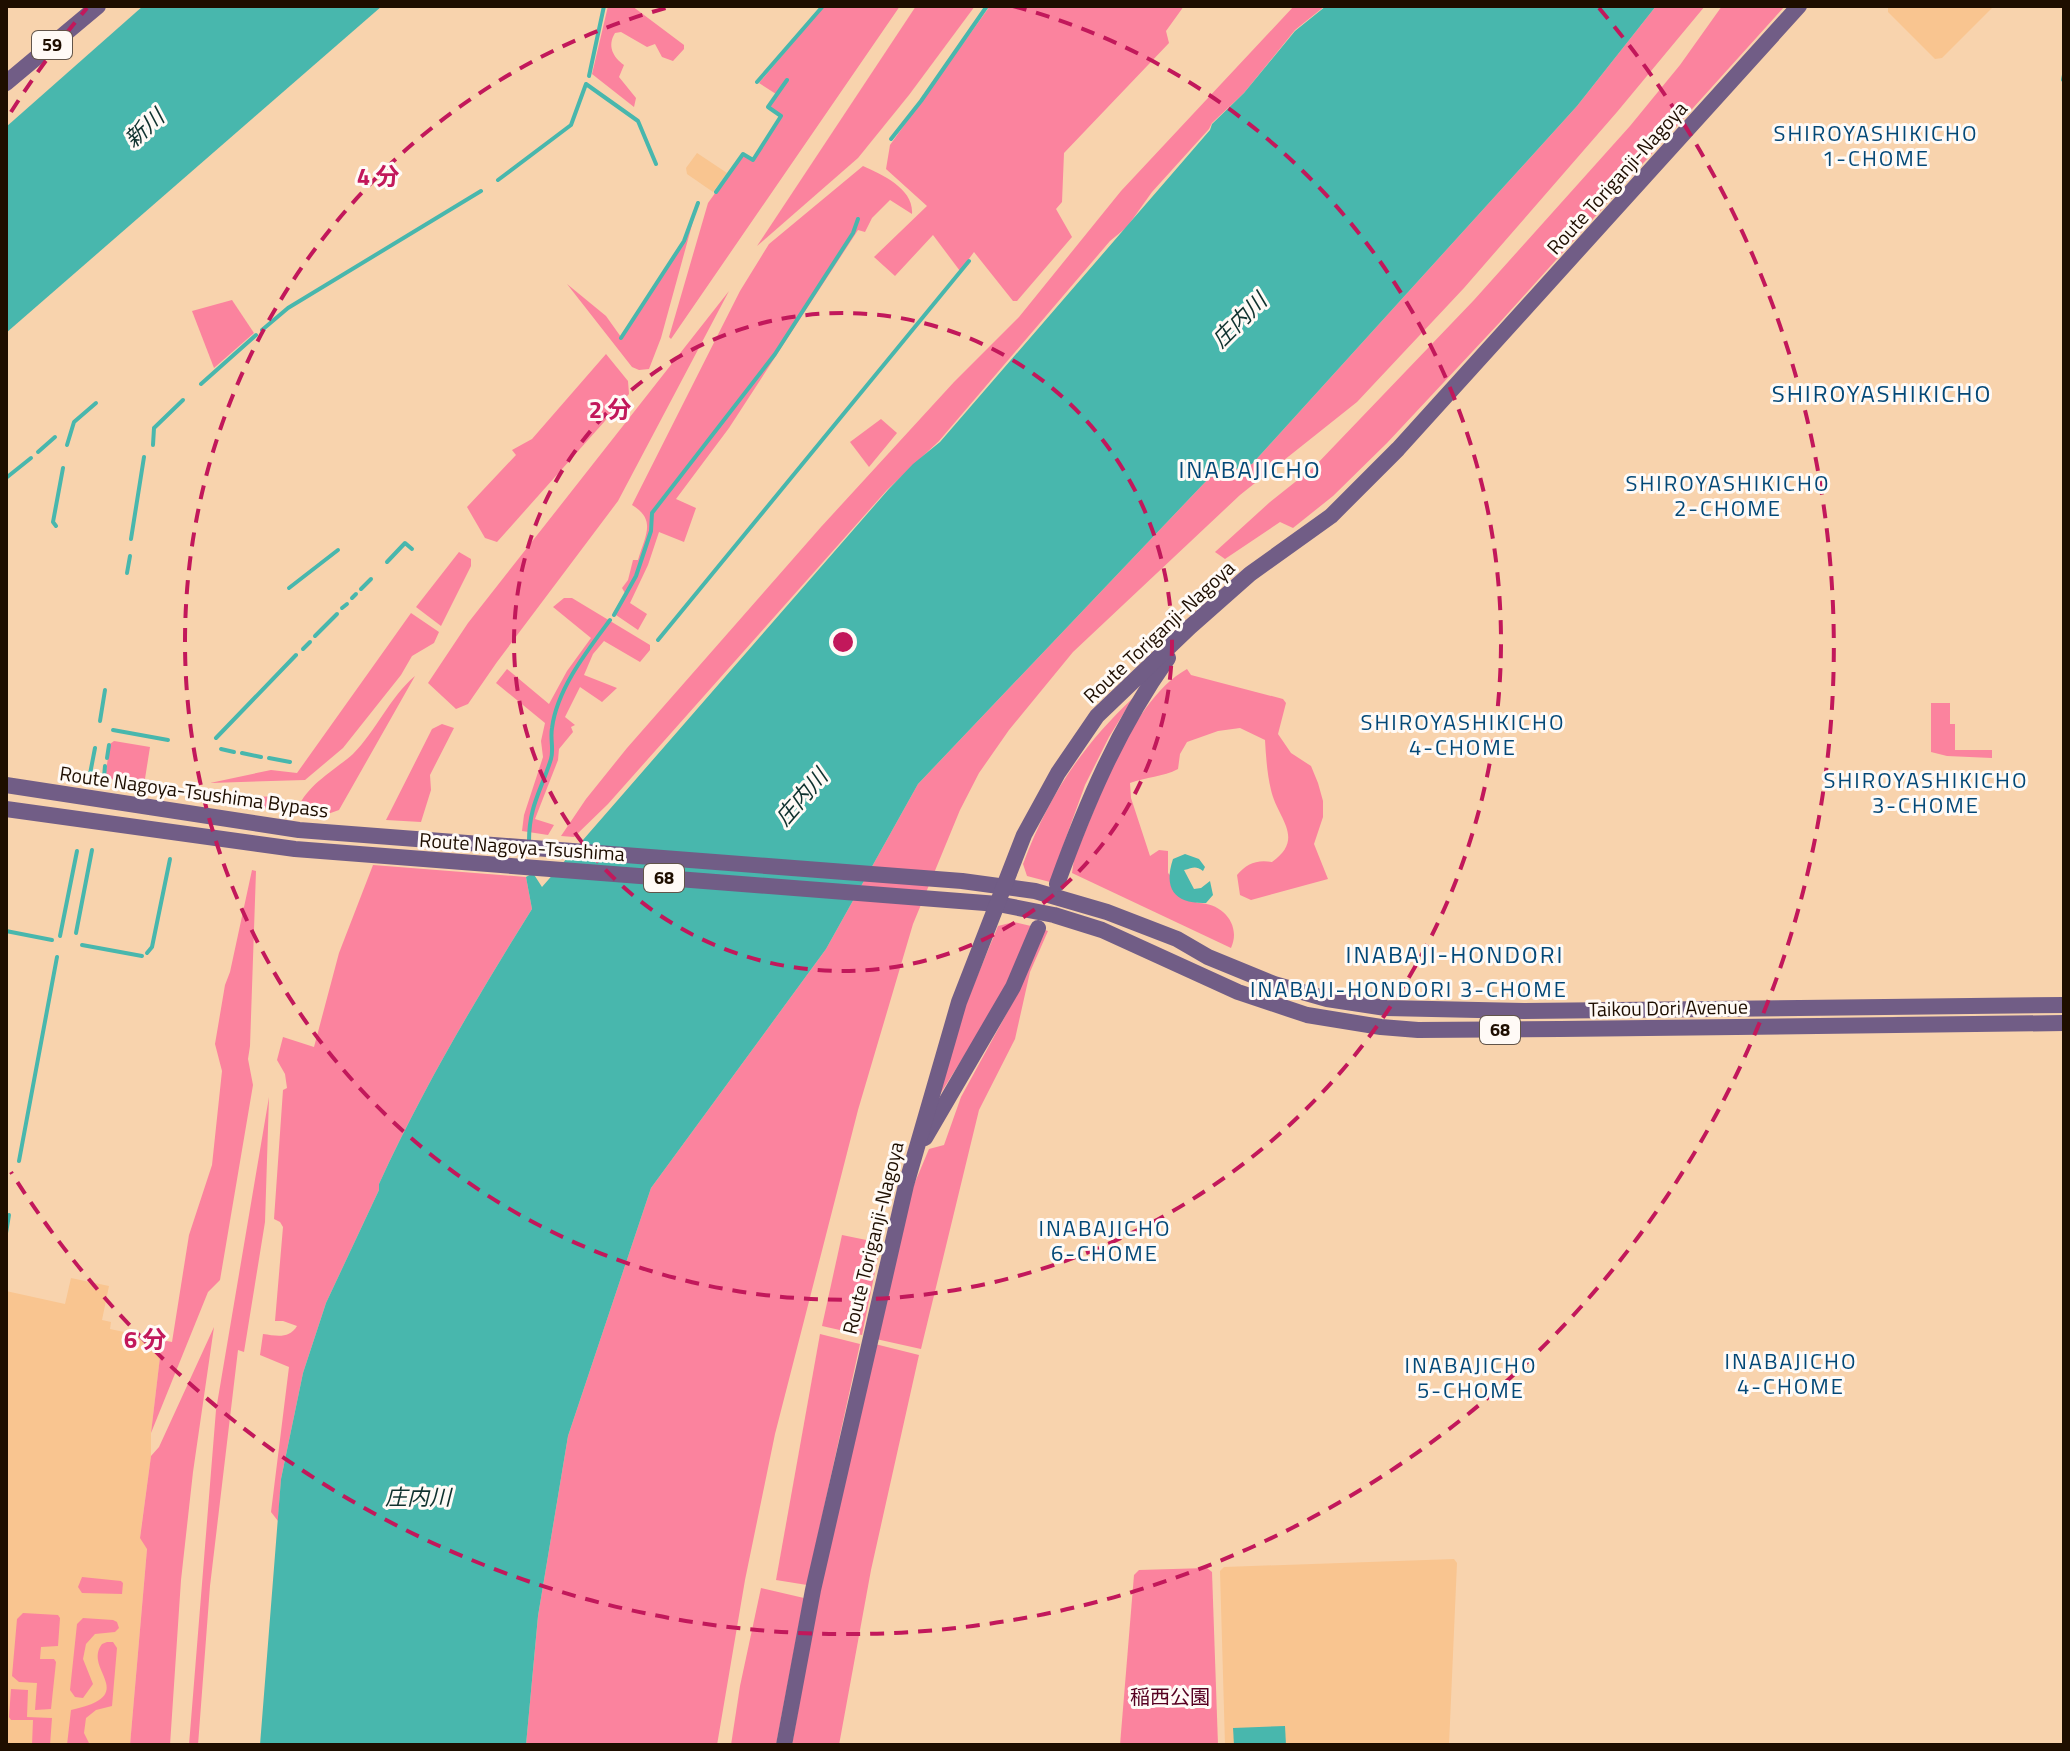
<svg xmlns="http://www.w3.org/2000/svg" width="2070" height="1751" viewBox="0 0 2070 1751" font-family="'Titillium Web','Noto Sans JP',sans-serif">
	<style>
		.built { fill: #f9c590 }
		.green { fill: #fb839e }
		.water { fill: #48b7ad }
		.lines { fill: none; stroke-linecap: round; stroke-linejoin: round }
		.stream { stroke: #48b7ad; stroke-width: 4 }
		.major { stroke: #715d86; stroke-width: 16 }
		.ring { fill: none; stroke: #c2185b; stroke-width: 4; stroke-dasharray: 14 10 }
		.labels { text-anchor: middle; stroke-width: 6; stroke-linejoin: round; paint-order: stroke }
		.shield { fill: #fffaf6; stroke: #62554a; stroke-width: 2 }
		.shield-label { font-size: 18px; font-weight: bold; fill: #1e0e00 }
		.street-label { font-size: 20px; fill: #1e0e00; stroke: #fffaf6 }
		.park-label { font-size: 20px; fill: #570021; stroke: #fffaf6 }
		.water-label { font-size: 22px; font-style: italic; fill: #0f312e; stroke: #fffaf6 }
		.neighbourhood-label { font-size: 22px; letter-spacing: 2px; fill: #034877; stroke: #fffaf6 }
		.quarter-label { font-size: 24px; letter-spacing: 2px; fill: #034877; stroke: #fffaf6 }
		.centre { fill: #c2185b; stroke: #fffaf6; stroke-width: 4 }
		.ring-label { font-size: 24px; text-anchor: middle; font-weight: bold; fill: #c2185b; stroke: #fffaf6; stroke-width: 6; stroke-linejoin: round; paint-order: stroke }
	</style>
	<rect width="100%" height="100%" fill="#f8d3ad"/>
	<g class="built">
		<path d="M1888 6H1994L1942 58 1935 59 1888 12Z"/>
		<path d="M697 153 727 173 713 192 687 174 686 168Z"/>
		<path d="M71 1278 109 1286 102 1320 111 1322 110 1329 162 1340 151 1433V1456L140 1537 147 1548 130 1745H6V1291L65 1304Z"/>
		<path d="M1454 1559 1457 1563 1449 1745H1225L1220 1571 1224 1567Z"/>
	</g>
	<g class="green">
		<path d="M608 6H632L684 45V49L673 61 662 57 655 44 647 47 621 32 615 33C607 46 613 57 624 65L619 77 636 98 634 107 592 74Z"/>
		<path d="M824 6H900L671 339 669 337 708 203 743 154 753 159 780 117 768 107 776 94 759 83Z"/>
		<path d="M916 6H975L909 95 858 158 757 246Z"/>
		<path d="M990 6H1184L1166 31 1169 43 1064 153 1062 202 1056 209 1072 237 1017 301H1013L974 252 960 271 933 235 895 276 874 257 927 206 886 169 890 145Z"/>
		<path d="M1294 6H1325L1295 30 1244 93 1212 123 1209 129 1152 192 1127 227 1110 241 939 441 887 490 608 804 574 837 561 836 586 799 627 748 821 527 954 382 1019 317 1121 191Z"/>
		<path d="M1656 6H1705L1617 112 1464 288 1357 402 1240 495 1073 652 1009 730 979 773 960 810 913 924 858 1110 775 1434 745 1580 717 1745H526L538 1616 568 1436 651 1188 826 949 918 784 1209 478 1252 464 1577 106Z"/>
		<path d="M1722 6H1785L1501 321 1387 443 1333 496 1293 528 1280 522 1225 559 1215 552 1270 502 1314 467 1474 300 1630 126 1680 65Z"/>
		<path d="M863 166C883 175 914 189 912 214L890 200 872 218 865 232 858 230 729 428 676 499 696 508 684 542 659 532 648 565 630 603 647 614 638 630 613 613 625 593 622 588 628 580 633 560H638C645 536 657 520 632 505L740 291 769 244Z"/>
		<path d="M698 203 661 338 649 369 639 370 632 367 567 284 606 316 621 337 684 241Z"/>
		<path d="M729 291 618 501 497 662 468 704 456 709 428 683 468 623Z"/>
		<path d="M232 300 254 333 214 368 192 311Z"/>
		<path d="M606 354 628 381 629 394 497 542 485 538 467 507 516 455 512 450 532 439Z"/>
		<path d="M881 419 897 433 869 467 850 442Z"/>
		<path d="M459 552 471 559V566L441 626 416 607Z"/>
		<path d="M564 598H572L650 645V650L640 662 604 641 593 654 584 675 617 688 602 702 580 687 565 717 575 725 571 727 573 732 559 749 558 760 535 819 554 825 548 835 522 831 524 815 543 757 541 741 545 723 496 683 507 669 549 704 567 671 591 638 553 607Z"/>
		<path d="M411 613 439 632 434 643 412 656 401 675 343 748 305 780 210 783 271 770 297 773Z"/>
		<path d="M1187 669 1191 675 1283 699 1286 703 1278 734 1291 753 1311 766 1318 783 1323 801V817L1314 844 1328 879 1251 900 1240 895 1237 875C1246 864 1257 859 1272 862 1306 838 1277 818 1271 790 1267 773 1266 757 1265 740L1240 728 1218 731 1187 742 1180 754 1178 769C1163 777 1146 777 1130 783L1131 798 1150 856 1159 850 1168 851V873L1197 903C1221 902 1242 924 1231 948L1072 873 1074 859C1099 801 1131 700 1187 669Z"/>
		<path d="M415 676 339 810 325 815 297 812C303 787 335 770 353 754 376 731 390 697 415 676Z"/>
		<path d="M1133 698 1109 737 1085 785 1050 882 1027 876 1023 864C1048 797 1081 747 1133 698Z"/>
		<path d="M1931 703H1950V724H1955V750H1992V758L1947 756 1931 752Z"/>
		<path d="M442 724 454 728 430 775 431 790 421 822 386 820 432 729Z"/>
		<path d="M114 741 150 747 144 785 105 778 110 744Z"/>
		<path d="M279 796 284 803 280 810 197 801 198 799Z"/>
		<path d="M373 865 526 877 532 909C476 999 424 1086 379 1184V1190L326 1303 303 1373 281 1479 278 1521 271 1512 289 1367 260 1355 263 1334C277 1336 289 1339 297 1326L283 1321H275L283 1227 280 1222 274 1219 283 1090 287 1088 285 1074 277 1060 283 1037 314 1047 339 953Z"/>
		<path d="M252 870 256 871 250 1046 248 1059 253 1085 220 1280 208 1292 151 1433 162 1340 172 1342 189 1235 212 1165 222 1071 215 1044 225 985 230 972Z"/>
		<path d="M1014 922 1031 926 1007 985 991 1013 939 1096 965 1006 998 926Z"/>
		<path d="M1045 930 1048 931 1030 972 1015 1039 979 1110 921 1349 876 1339 913 1187 929 1149 944 1145 961 1097 1008 1011Z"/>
		<path d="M269 1097 265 1222 244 1352 238 1350 210 1586 198 1745H189L216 1410Z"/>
		<path d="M842 1235 881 1243 862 1335 822 1326Z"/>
		<path d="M214 1327 193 1472 181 1580 170 1745H130L147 1549 140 1538 151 1456 159 1447Z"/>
		<path d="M820 1334 860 1344 807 1585 776 1580Z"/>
		<path d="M875 1344 919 1355 871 1570 839 1745H792L815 1614Z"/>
		<path d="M1207 1568 1212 1572 1218 1745H1120L1134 1575 1139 1570Z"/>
		<path d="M82 1577 121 1581 123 1583 122 1594 82 1593 78 1587Z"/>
		<path d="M761 1588 804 1598 776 1745H731L740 1686Z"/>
		<path d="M23 1613 58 1615 60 1618 58 1646 41 1647 40 1659H54L56 1662 51 1709 35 1710 37 1683 19 1682 12 1676 17 1619Z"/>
		<path d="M83 1618 113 1620 117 1622 119 1628 115 1632 95 1634 86 1644 83 1659 93 1684 83 1698 75 1697 70 1690 77 1624Z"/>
		<path d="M107 1642H113L117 1648 112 1706 96 1710 86 1718 84 1733 90 1745H67L71 1710C142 1695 82 1670 102 1644Z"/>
		<path d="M11 1689 28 1690 27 1717 52 1718 50 1745H32L33 1720H11L9 1717Z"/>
	</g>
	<g class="water">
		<path d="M143 6H382L6 333V127Z"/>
		<path d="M1326 6H1656L1577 106 1252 464 1209 478 918 784 826 949 651 1188 568 1436 538 1616 526 1745H260L281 1479 303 1373 326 1303 379 1190V1184C424 1086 476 999 532 909L526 877 533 873 542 887 888 490 913 464 940 442 1210 130 1212 124 1244 93 1295 31Z"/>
		<path d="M1185 854 1199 859 1205 867 1203 871C1195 865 1193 868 1184 870L1194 889 1201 888 1210 881 1213 895 1206 903C1175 904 1163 889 1173 859Z"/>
		<path d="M1285 1726 1286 1745H1234L1233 1728Z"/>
	</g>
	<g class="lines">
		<g class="stream">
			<path d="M589 76 604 6"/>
			<path d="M2063 80 2064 75"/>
			<path d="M757 82 823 6"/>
			<path d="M891 139 921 101 987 6"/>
			<path d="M498 180 571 125 586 84 638 121 656 164"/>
			<path d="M716 192 743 154 753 160 781 116 768 107 787 80"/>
			<path d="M262 330 288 308 481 191"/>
			<path d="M621 338 684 241 698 203"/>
			<path d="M201 384 256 335"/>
			<path d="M67 445 74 422 96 403"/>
			<path d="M153 445 154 428 183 400"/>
			<path d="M38 452 55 437"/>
			<path d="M6 478 31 458"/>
			<path d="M56 526 53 522 63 468"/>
			<path d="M131 539 144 457"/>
			<path d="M387 562 405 543 412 549"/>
			<path d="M127 573 130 556"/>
			<path d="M289 588 338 550"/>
			<path d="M361 589 371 579"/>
			<path d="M352 598 356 594"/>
			<path d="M342 608 347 604"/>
			<path d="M614 615 636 576 651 531 652 513 775 354 853 233 858 219"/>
			<path d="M315 636 337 614"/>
			<path d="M658 640 969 261"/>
			<path d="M303 649 310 642"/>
			<path d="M100 721 105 690"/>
			<path d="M113 730 168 740"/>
			<path d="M216 738 296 655"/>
			<path d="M221 749 234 752"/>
			<path d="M242 753 261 757"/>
			<path d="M107 758 109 745"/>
			<path d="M269 758 290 762"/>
			<path d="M90 774 95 748"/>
			<path d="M104 777 105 766"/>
			<path d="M529 841C529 806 541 791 551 759 554 749 550 739 552 728 557 689 587 651 610 620"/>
			<path d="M6 931 52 940"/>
			<path d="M76 933 92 850"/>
			<path d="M60 936 77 851"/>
			<path d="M82 945 142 956"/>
			<path d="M147 953 152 947 170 859"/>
			<path d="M19 1161 57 957"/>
			<path d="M6 1233 9 1215"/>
		</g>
		<g class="major">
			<path d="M6 83 98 6"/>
			<path d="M6 785 299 830 962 881 1035 891 1107 912 1177 939 1208 957 1274 984 1327 999 1386 1008 1524 1011 2064 1005"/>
			<path d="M6 809 295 849 998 904 1054 915 1102 930 1238 992 1307 1015 1381 1027 1418 1030 1560 1029 2064 1023"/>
			<path d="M1057 884C1086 804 1118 728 1168 658"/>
			<path d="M925 1138 1013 987 1038 928"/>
			<path d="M784 1745 813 1590 906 1185 959 1002 1024 835 1058 773 1097 716 1190 627 1250 574 1331 516 1398 449 1799 6"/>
		</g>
	</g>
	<g class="ring">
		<circle cx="843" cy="642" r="329"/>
		<path d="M1013 6A658 658 0 1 1 673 6"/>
		<path d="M11 112A987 987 0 0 1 87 8M1599 8A987 987 0 1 1 11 1172"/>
	</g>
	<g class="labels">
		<g class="shield">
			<rect x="32" y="31" width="40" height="28" rx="6"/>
			<rect x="644" y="864" width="40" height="28" rx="6"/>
			<rect x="1480" y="1016" width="40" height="28" rx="6"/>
		</g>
		<g class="shield-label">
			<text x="52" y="51">59</text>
			<text x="664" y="884">68</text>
			<text x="1500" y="1036">68</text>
		</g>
		<g class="street-label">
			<text transform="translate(1617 178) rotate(-48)" y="7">Route Toriganji-Nagoya</text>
			<text transform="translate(1159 632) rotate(-43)" y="7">Route Toriganji-Nagoya</text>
			<text transform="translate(194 792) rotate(8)" y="7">Route Nagoya-Tsushima Bypass</text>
			<text transform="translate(522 847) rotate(4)" y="7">Route Nagoya-Tsushima</text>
			<text transform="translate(1668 1008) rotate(-1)" y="7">Taikou Dori Avenue</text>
			<text transform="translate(873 1238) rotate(-76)" y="7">Route Toriganji-Nagoya</text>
		</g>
		<g class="park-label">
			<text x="1170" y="1704">稲西公園</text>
		</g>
		<g class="water-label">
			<text transform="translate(144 128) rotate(-42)" y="8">新川</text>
			<text transform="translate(1239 320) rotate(-45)" y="8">庄内川</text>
			<text transform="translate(801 797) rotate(-49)" y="8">庄内川</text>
			<text x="418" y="1505">庄内川</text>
		</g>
		<g class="neighbourhood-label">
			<text x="1876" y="141">SHIROYASHIKICHO<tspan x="1876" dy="25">1-CHOME</tspan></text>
			<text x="1728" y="491">SHIROYASHIKICHO<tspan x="1728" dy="25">2-CHOME</tspan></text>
			<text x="1463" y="730">SHIROYASHIKICHO<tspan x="1463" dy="25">4-CHOME</tspan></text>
			<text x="1926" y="788">SHIROYASHIKICHO<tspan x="1926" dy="25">3-CHOME</tspan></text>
			<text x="1409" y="997">INABAJI-HONDORI 3-CHOME</text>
			<text x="1105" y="1236">INABAJICHO<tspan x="1105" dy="25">6-CHOME</tspan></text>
			<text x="1791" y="1369">INABAJICHO<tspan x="1791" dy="25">4-CHOME</tspan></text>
			<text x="1471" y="1373">INABAJICHO<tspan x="1471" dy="25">5-CHOME</tspan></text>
		</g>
		<g class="quarter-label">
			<text x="1882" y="402">SHIROYASHIKICHO</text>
			<text x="1250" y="478">INABAJICHO</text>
			<text x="1455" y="963">INABAJI-HONDORI</text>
		</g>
	</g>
	<circle cx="843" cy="642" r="12" class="centre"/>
	<g class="ring-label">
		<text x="378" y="185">4 分</text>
		<text x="610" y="418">2 分</text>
		<text x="145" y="1348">6 分</text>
	</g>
	<rect width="2070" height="1751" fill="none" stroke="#1e0e00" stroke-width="16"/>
</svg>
